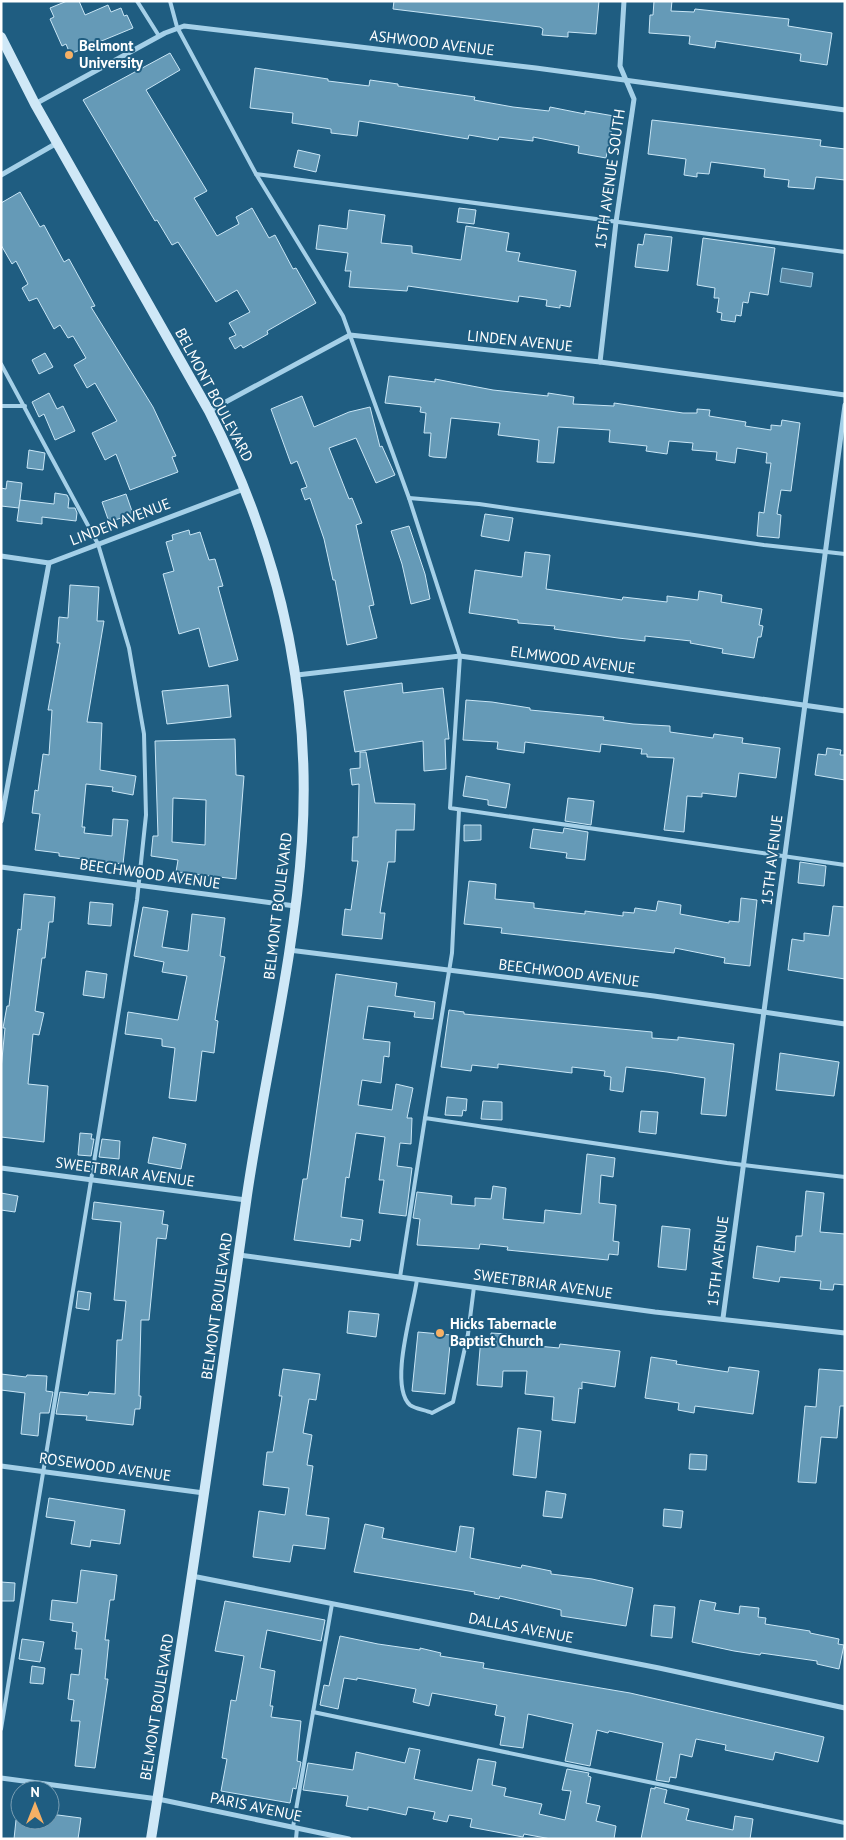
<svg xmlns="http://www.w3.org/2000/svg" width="846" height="1840" viewBox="0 0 846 1840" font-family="'PT Sans',sans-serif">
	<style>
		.water { fill: #5c87a2; stroke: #98ceea }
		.building { fill: #659ab7; stroke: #c9e6f6; fill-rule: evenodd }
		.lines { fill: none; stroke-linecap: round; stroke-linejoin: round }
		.lane { stroke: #a5d0e8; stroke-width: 4 }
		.street { stroke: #a5d0e8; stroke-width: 5 }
		.secondary { stroke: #cfe8f7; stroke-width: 10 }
		.poi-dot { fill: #f6b065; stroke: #1f5d81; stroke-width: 2 }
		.labels { text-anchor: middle; stroke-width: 4; stroke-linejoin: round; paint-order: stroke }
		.street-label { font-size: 15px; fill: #fff; stroke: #1f5d81 }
		.poi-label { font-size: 15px; font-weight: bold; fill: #fff; stroke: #1f5d81; text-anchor: start }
	</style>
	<rect width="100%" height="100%" fill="#1f5d81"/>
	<path class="water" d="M782 268 813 273 811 287 780 282Z"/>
	<g class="building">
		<path d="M67 1H79L85 15 108 5 111 12 121 8 124 16 127 15 133 28 70 54 66 44 62 46 50 19 54 17 50 8Z"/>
		<path d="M394 1H599L596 34 568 32V37L542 35 543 29 540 27 393 9Z"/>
		<path d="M654 1H672L671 11 694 12 695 9 789 19 788 26 832 33 827 65 800 61 801 54 716 41 715 48 689 44 690 36 649 33 650 15H653Z"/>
		<path d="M170 53 180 70 146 90 207 191 194 198 217 236 239 224 236 217 252 208 269 238 275 235 293 269 296 268 316 303 267 331 268 334 243 348 241 345 235 349 229 338 236 335 229 323 250 312 237 290 216 302 178 242 172 245 157 220 155 221 83 100Z"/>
		<path d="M255 68 328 79V81L369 86 370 80 398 84V86L475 97 474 100 513 107 549 111 550 107 585 114V111L614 116 606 158 578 153 579 146 533 137V141L499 137 498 140 469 135 468 139 359 121 357 136 331 133V129L292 123 293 113 250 108Z"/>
		<path d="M652 120 821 140 820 146 845 149V180L816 177 814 189 788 187 789 180 764 177 765 169 711 162 709 174 697 173V177L684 175 686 159 648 154Z"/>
		<path d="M298 150 320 155 316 172 294 167Z"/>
		<path d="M20 192 40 227 44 225 64 262 69 259 95 306 91 307 153 407 176 456 172 457 178 472 130 490 116 454 105 460 92 433 117 421 95 383 87 388 74 365 86 358 73 336 68 338 60 325 54 329 37 298 29 301 22 288 28 284 16 261 12 264 1 245V203Z"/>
		<path d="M459 208 476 210 474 224 457 222Z"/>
		<path d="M349 210 385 215 381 243 412 246V253L461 260 466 226 509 233 506 251 520 253 518 261 576 271 570 307 560 305V308L546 306 547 300 519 296 518 302 408 286 407 291 349 287 351 271H345L348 253 316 249 319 225 347 229Z"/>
		<path d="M645 234 672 237 668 271 635 267 638 244 643 245Z"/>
		<path d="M703 238 775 248 768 295 750 292 748 303 743 302 741 316 736 315 735 322 721 320 722 313 717 312 719 298H714L715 288 697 285Z"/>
		<path d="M45 353 53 367 39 374 32 360Z"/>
		<path d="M389 376 435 382V379L493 390 548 396V393L574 397 573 404 614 406V403L683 413H697V409L710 410 709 416 746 422 745 426 771 430V425L781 426 782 420 800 423 791 491 781 490 777 514 781 515 779 538 757 536 759 512 764 513 771 463H766L767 453 737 448 735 463 716 460 717 452 692 450 693 443 669 441 667 454 646 451 647 446 609 442 610 430 558 427 554 463 537 462 539 440 498 435 500 423 451 418 446 458 433 457 429 456 431 433H424L426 413 420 412 421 407 385 403Z"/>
		<path d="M49 393 57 409 63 406 75 431 55 440 44 414 39 417 32 402Z"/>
		<path d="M302 396 314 427 349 412 370 407 380 447 382 446 395 475 376 483 356 438 329 448 349 499 352 498 362 523 356 525 374 605 369 606 377 638 347 645 335 580H333L324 539 310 498 305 500 301 489 307 487 297 461 291 464 271 409Z"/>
		<path d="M29 450 45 453 43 470 27 468Z"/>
		<path d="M7 481 22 483 19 508 1 506V488L6 489Z"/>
		<path d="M55 493 67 495 69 499 68 508H75L77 513 76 521 42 517V524L17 521 20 500 54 504Z"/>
		<path d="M126 494 133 514 109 522 102 502Z"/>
		<path d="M485 514 513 518 509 541 481 536Z"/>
		<path d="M409 526 425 574 430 599 411 604 402 564 391 531Z"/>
		<path d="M189 530 190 535 200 532 209 560 215 559 223 586 218 587 238 660 209 667 199 628 179 634 163 574 174 571 166 542 173 540 172 535Z"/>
		<path d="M525 552 550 555 546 589 622 600 623 597 667 602V596L698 600 699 591 722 595 721 602 762 609 759 625 763 626 761 637H758L754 658 722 653 723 649 690 643 691 641 645 636V641L618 638 554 629 555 626 518 623V620L469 613 475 570 522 577Z"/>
		<path d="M70 585 99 587 97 621H104L87 722 102 723 100 770 136 776 133 795 112 791 113 787 86 784 82 827H85L84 833 112 836 113 819 128 820 123 864 59 856V853L35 850 40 814 32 813 35 790 38 791 43 754 49 755 52 710H48L60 643H57L59 617 68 618Z"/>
		<path d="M402 683 403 693 443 688 449 739H445L446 769 424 771 423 741 355 752 344 691Z"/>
		<path d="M228 685 231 717 167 724 162 691Z"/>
		<path d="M466 700 492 702 530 708V710L604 717 603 720 633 724 670 726V732L713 738 714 734 743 738 742 743 780 748 776 778 739 773 736 797 702 793V797L687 796 684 832 664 830 674 758 647 757V754H641L642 749 601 744 600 752 525 742 524 753 497 749 498 742 463 740Z"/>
		<path d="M235 739 236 775 244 776 236 879 176 872 178 860 151 856 153 836H158L155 741ZM173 798 206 800 205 845 172 842Z"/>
		<path d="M827 748 841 750 840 755H845V780L815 775 818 754 826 755Z"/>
		<path d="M360 752H366L375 803 415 804 414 830H396L395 862H388L380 913H385L382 939 342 935 345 909 351 910 358 861H352L353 837H358L359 784 352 785 350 769 360 768Z"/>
		<path d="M466 776 510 784 506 808 488 805V800L463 796Z"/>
		<path d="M568 798 594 801 591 825 565 821Z"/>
		<path d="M464 825H481V840L464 841Z"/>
		<path d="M564 828 588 832 585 860 566 858 567 853 530 848 533 829 563 833Z"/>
		<path d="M800 862 826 866 824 886 798 883Z"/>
		<path d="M469 881 496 884 495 899 534 903V908L585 914V911L623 916V912L634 913 635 908 656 911 658 901 681 905 680 914 729 923V921L739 922 741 898 757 900 750 966 724 963 725 958 675 948 674 953 605 945 501 933 502 928 464 924Z"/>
		<path d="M24 894 55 897 53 922H49L45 958H42L35 1011 44 1013 39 1035 33 1034 28 1084 48 1086 44 1142 1 1137V1069L5 1028H3L7 1006H9L18 929 21 930Z"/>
		<path d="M90 902 113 904 111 926 88 924Z"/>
		<path d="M833 906 845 907V979L788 970 792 939 804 941V933L829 936Z"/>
		<path d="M143 907 168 911 162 947 188 951 192 914 225 918 220 956 225 957 215 1020 218 1021 214 1053 202 1051 196 1101 169 1098 175 1048 162 1046V1039L125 1034 128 1012 178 1020 187 976 162 972 164 962 134 956Z"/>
		<path d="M86 971 107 974 104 998 83 995Z"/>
		<path d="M336 974 397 983 395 996 435 1002 433 1019 414 1017 415 1012 368 1006 363 1039 390 1042 389 1057 384 1056 381 1083 362 1080 358 1105 392 1110 396 1084 413 1088 407 1118H412L411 1144 400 1143 397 1166 412 1168 406 1216 379 1213 384 1180H379L385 1137 356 1133 349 1178 346 1177 341 1217 363 1220 360 1241 351 1239 350 1247 294 1240 303 1179H307Z"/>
		<path d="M449 1010 464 1012V1014L652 1032V1038L678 1040V1037L734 1044 726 1116 701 1114 705 1078 667 1072 626 1067 623 1092 610 1090 611 1077 604 1076 605 1071 572 1067V1073L498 1064V1068L472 1065 471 1071 441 1067Z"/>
		<path d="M780 1053 839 1062 834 1096 776 1090Z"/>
		<path d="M447 1097 467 1099 466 1111 463 1110 462 1116 445 1115Z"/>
		<path d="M483 1101 502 1102V1120L481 1119Z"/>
		<path d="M641 1111 658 1112 656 1134 639 1132Z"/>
		<path d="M80 1133 92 1134 91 1139H94L91 1156 78 1155Z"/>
		<path d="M153 1137 186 1144 181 1169 148 1163Z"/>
		<path d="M102 1139 120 1141 119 1159 99 1157Z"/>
		<path d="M587 1154 615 1158 613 1177 601 1175 599 1203 616 1205 613 1241 619 1242 618 1255 609 1254 608 1260 507 1250 508 1247 480 1244 479 1249 417 1245 420 1219 413 1218 417 1192 452 1196 451 1204 475 1206V1198L491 1199 493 1186 506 1188 503 1219 544 1223 545 1210 581 1214Z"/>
		<path d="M806 1191 824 1193 820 1232 845 1234V1285L834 1284 833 1290 820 1289 821 1281 780 1277 779 1282 753 1278 757 1246 795 1252 796 1236H802Z"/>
		<path d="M1 1193 18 1196 15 1212 1 1210Z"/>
		<path d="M94 1202 164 1211 162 1224 168 1225 166 1239 157 1238 149 1320H141L139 1396H141L140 1409H135L133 1425 86 1420 87 1416 56 1414 60 1392 88 1395 89 1392 115 1394 117 1340H122L126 1301 114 1300 121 1222 92 1219Z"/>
		<path d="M662 1226 690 1229 686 1270 658 1267Z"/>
		<path d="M78 1291 91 1293 89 1310 76 1308Z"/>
		<path d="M349 1311 379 1314 376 1337 347 1333Z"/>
		<path d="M418 1332 451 1335 445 1394 412 1391Z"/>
		<path d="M491 1333 507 1334 506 1343 559 1348 560 1344 620 1351 615 1387 582 1382V1389L579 1388 575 1423 552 1420 554 1397 525 1394 527 1371H503L502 1387 477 1385 481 1337 491 1338Z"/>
		<path d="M651 1357 677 1361 676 1364 728 1372 729 1367 759 1371 753 1414 695 1406 694 1413 678 1410 679 1403 645 1398Z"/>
		<path d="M283 1369 320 1374 316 1400 309 1399 303 1433 312 1435 307 1465 313 1466 306 1515 329 1518 325 1549 293 1545 290 1562 253 1557 259 1511 285 1515 289 1488 263 1485 267 1452H273L282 1396H279Z"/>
		<path d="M819 1369 845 1371V1406H840L837 1438 821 1437 816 1483 798 1482 805 1406 816 1407Z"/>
		<path d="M1 1374 26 1377 27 1375 47 1376 46 1391 53 1392 49 1413H40L38 1436 21 1434 25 1393 1 1390Z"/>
		<path d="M518 1428 541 1431 536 1478 513 1475Z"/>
		<path d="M690 1454 707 1455 706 1470 689 1469Z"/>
		<path d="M546 1491 566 1494 562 1518 543 1516Z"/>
		<path d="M49 1498 125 1510 120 1544 91 1540 90 1547 71 1544 75 1521 46 1517Z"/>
		<path d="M664 1509 683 1511 681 1528 663 1526Z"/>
		<path d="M365 1524 384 1528 382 1538 387 1539 456 1552 460 1526 474 1528 470 1558 521 1568 522 1565 551 1571V1574L592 1579 633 1588 626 1626 561 1616V1610L500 1596 499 1599 474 1594 475 1592 354 1572Z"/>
		<path d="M81 1570 117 1575 114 1600H110L105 1640H109L105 1679H108L95 1768 75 1766 80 1721H71L74 1700 68 1699 71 1674 79 1675 82 1649H75L77 1632 72 1631 73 1623 50 1620 52 1600 77 1603Z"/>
		<path d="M1 1582 15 1583 14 1601H1Z"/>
		<path d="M700 1600 716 1603 714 1610 739 1614 740 1606 759 1608 758 1617 766 1618 765 1624 810 1631V1633L839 1639 838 1644 844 1645 839 1669 817 1664V1661L761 1653 760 1655 734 1651 692 1642Z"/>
		<path d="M225 1601 325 1620 321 1641 267 1630 260 1668 275 1671 270 1706H273L271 1717 301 1721 297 1761 301 1762 296 1789 293 1788 290 1803 221 1791 227 1759 222 1758 231 1700 236 1701 244 1656 215 1651Z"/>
		<path d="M654 1605 675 1607 672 1638 651 1636Z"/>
		<path d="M340 1636 378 1644 420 1650V1648L441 1653 440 1656 484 1663 483 1668 630 1693 824 1737 818 1762 775 1752 773 1760 725 1750 726 1745 696 1739 692 1757 680 1754 676 1778 670 1777 669 1782 656 1780 663 1743 609 1731 608 1733 597 1730 590 1766 565 1761 573 1724 528 1714 523 1748 500 1745 505 1717 495 1715 497 1705 432 1693 429 1706 413 1702 416 1689 357 1678V1680L344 1678 338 1709 320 1705 324 1685 329 1686Z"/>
		<path d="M22 1639 44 1642 40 1662 19 1659Z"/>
		<path d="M32 1666 45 1668 43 1684 30 1683Z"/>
		<path d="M409 1748 420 1750 414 1779 472 1791 478 1759 496 1762 492 1785 506 1788 504 1796 542 1804 539 1814 565 1820 571 1791 562 1790 567 1769 589 1773 588 1776 591 1777 586 1803 600 1806 596 1821 616 1826 614 1839H551L524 1834 523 1837 470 1827 472 1819 449 1815 447 1822 433 1819 435 1812 408 1807 406 1815 368 1807V1810L346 1806 348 1796 303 1790 308 1763 353 1770 356 1752 405 1763Z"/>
		<path d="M655 1787 667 1790 664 1803 689 1809 686 1820 733 1830 735 1816 753 1819 750 1839H641L651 1788 655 1789Z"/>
		<path d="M50 1814 81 1818 78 1839H14L16 1820H50Z"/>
	</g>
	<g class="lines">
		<g class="lane">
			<path d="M137 1 159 36"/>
			<path d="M170 1 177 27 256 174 343 316 409 498 460 656 450 808 845 865"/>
			<path d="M256 174 845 252"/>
			<path d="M1 364 98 544 129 648 144 734 146 815 137 900 1 1729"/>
			<path d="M1 406H25"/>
			<path d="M409 498 479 504 764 545 845 554"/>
			<path d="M425 1118 452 953 459 810"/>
			<path d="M400 1277 425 1118 727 1163 845 1177"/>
			<path d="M417 1279C414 1306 388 1385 410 1405 415 1409 426 1410 432 1413L453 1402 468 1334 474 1287"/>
			<path d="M313 1712 845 1823"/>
			<path d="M293 1827 332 1604"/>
			<path d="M296 1839 297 1828"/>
		</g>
		<g class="street">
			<path d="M35 104 165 33 184 26 536 68 845 110"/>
			<path d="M1 175 57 143"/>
			<path d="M600 362 616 222 634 99 620 66 624 1"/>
			<path d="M209 411 350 335 600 362 845 395"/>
			<path d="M1 556 49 563 244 489"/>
			<path d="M297 675 460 656 845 711"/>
			<path d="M1 821 49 563"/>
			<path d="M1 867 295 906"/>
			<path d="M289 950 654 996 845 1024"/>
			<path d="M1 1168 246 1200"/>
			<path d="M239 1255 655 1312 845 1333"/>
			<path d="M723 1318 845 405"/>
			<path d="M1 1466 204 1493"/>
			<path d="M192 1576 659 1668 845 1708"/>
			<path d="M1 1778 158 1799 349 1839"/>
		</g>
		<path class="secondary" d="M1 37 35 104 209 411C277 545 312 690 302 841 294 963 263 1082 246 1202 216 1415 185 1627 151 1839"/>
	</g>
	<g class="poi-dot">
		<circle cx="69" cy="55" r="5"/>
		<circle cx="440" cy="1333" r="5"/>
	</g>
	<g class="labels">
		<g class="street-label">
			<text transform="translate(432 43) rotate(7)" y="5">ASHWOOD AVENUE</text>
			<text transform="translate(610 179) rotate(-82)" y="5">15TH AVENUE SOUTH</text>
			<text transform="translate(520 341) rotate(6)" y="5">LINDEN AVENUE</text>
			<text transform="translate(214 395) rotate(62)" y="5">BELMONT BOULEVARD</text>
			<text transform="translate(120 522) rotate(-21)" y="5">LINDEN AVENUE</text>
			<text transform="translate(573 660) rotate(8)" y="5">ELMWOOD AVENUE</text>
			<text transform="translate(772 860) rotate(-83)" y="5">15TH AVENUE</text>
			<text transform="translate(150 874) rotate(8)" y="5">BEECHWOOD AVENUE</text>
			<text transform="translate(278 906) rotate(-83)" y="5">BELMONT BOULEVARD</text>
			<text transform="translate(569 973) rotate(7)" y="5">BEECHWOOD AVENUE</text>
			<text transform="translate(125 1172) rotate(8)" y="5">SWEETBRIAR AVENUE</text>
			<text transform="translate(718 1261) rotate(-83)" y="5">15TH AVENUE</text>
			<text transform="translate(543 1284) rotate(8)" y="5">SWEETBRIAR AVENUE</text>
			<text transform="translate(217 1306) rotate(-82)" y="5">BELMONT BOULEVARD</text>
			<text transform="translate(105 1467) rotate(8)" y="5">ROSEWOOD AVENUE</text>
			<text transform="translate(521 1628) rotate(11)" y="5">DALLAS AVENUE</text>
			<text transform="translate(157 1707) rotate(-81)" y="5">BELMONT BOULEVARD</text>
			<text transform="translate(256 1807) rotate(12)" y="5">PARIS AVENUE</text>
		</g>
		<g class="poi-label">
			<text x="79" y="51">Belmont<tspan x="79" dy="17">University</tspan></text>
			<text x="450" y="1329">Hicks Tabernacle<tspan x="450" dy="17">Baptist Church</tspan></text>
		</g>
	</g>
	<rect width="846" height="1840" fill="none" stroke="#ffffff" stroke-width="5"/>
	<g transform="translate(35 1805)"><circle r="24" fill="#1f5d81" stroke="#799eb3"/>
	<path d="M0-4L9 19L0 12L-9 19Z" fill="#f6b065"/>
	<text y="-8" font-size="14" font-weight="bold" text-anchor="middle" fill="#ffffff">N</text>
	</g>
</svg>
